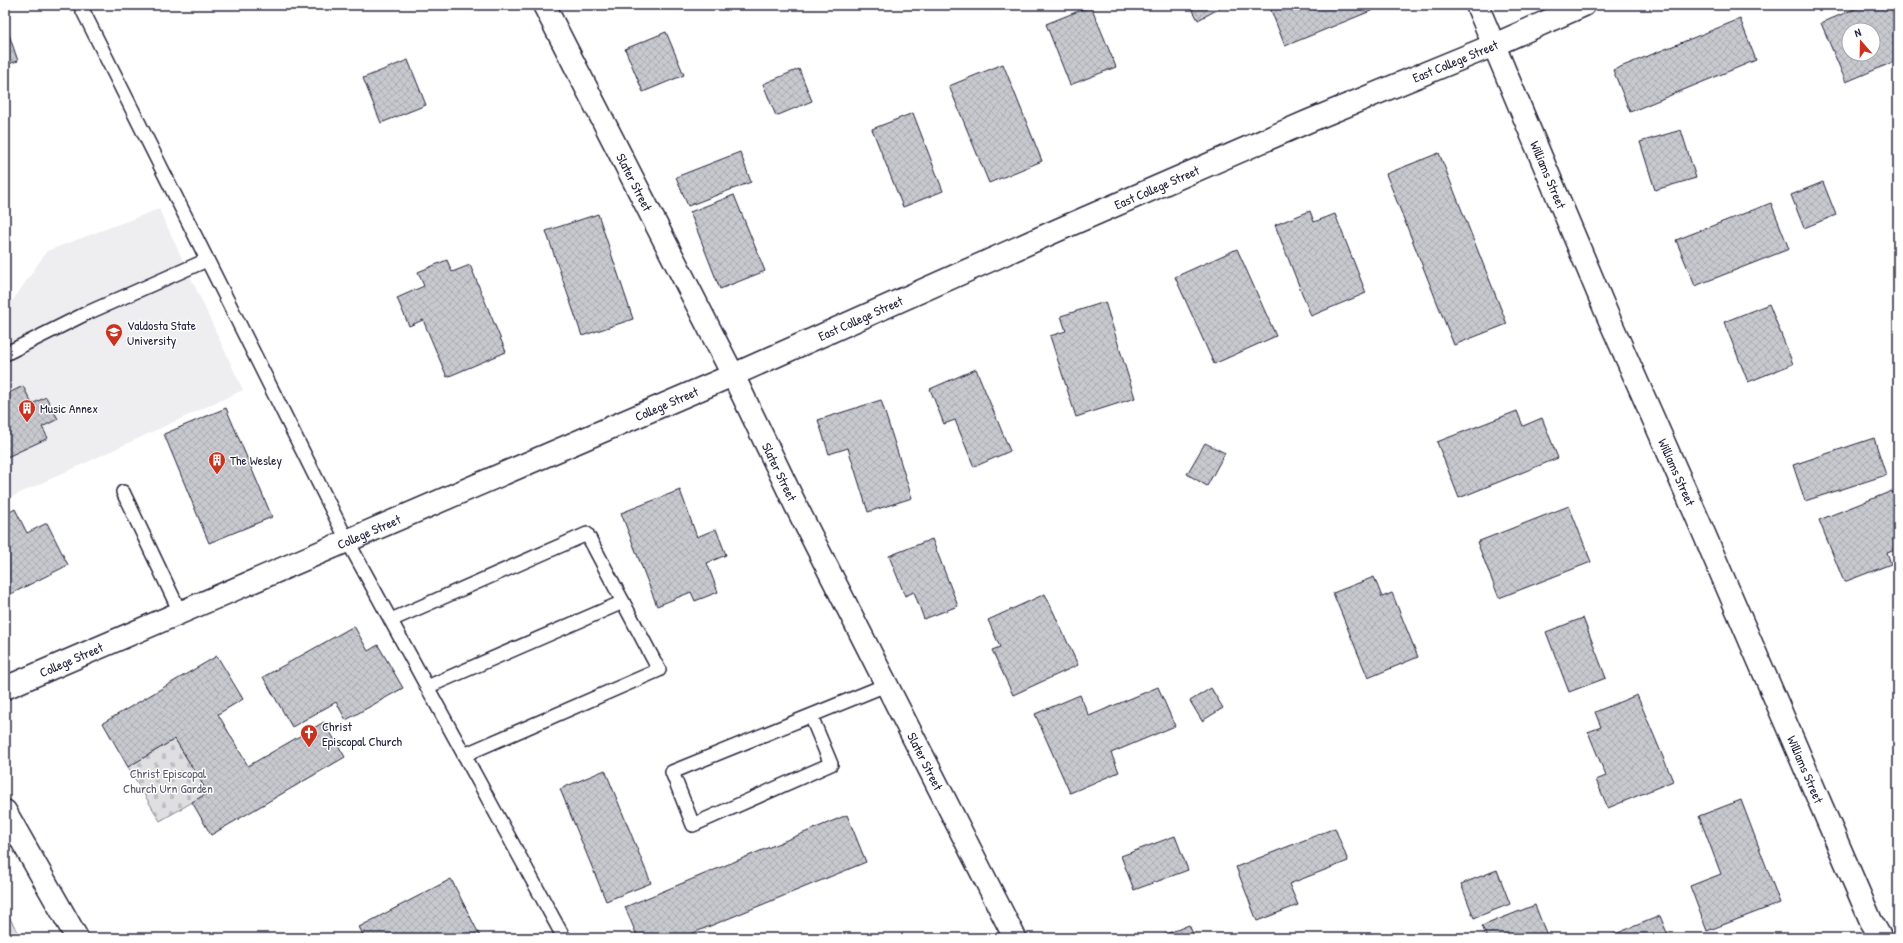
<svg xmlns="http://www.w3.org/2000/svg" width="1903" height="943" viewBox="0 0 1903 943" font-family="'Patrick Hand',sans-serif">
	<style>
		.built { fill: #eeeef1 }
		.grass { fill: url(#grass-tufts); stroke: #80808e }
		.cemetery { fill: url(#cemetery-stones); stroke: #80808e }
		.building { fill: url(#building-cross-hatch); stroke: #22223b; fill-rule: evenodd }
		.lines { fill: none; stroke-linecap: round; stroke-linejoin: round }
		.lane-casing { stroke: #22223b; stroke-width: 16 }
		.street-casing { stroke: #22223b; stroke-width: 25 }
		.secondary-casing { stroke: #22223b; stroke-width: 25 }
		.lane { stroke: #fff; stroke-width: 13 }
		.street { stroke: #fff; stroke-width: 22 }
		.secondary { stroke: #fff; stroke-width: 22 }
		.labels { text-anchor: middle; stroke-width: 3; stroke-linejoin: round; paint-order: stroke }
		.street-label { font-size: 13px; fill: #22223b; stroke: #fff }
		.poi-label { font-size: 13px; fill: #22223b; stroke: #fff; text-anchor: start }
		.park-label { font-size: 13px; fill: #5b5b6d; stroke: #fff }
	</style>
	<defs>
		<pattern id="grass-tufts" width="24" height="20" patternUnits="userSpaceOnUse"><rect width="24" height="20" fill="#dfdfe2"/><path d="M3 7l-1-3M5 7V3M7 7l1-3M15 17l-1-3M17 17v-4M19 17l1-3" fill="none" stroke="#bfbfc3"/></pattern>
		<pattern id="cemetery-stones" width="16" height="16" patternUnits="userSpaceOnUse"><rect width="16" height="16" fill="#dfdfe2"/><path d="M2 7V4a2 2 0 0 1 4 0v3zM10 15v-3a2 2 0 0 1 4 0v3z" fill="#bfbfc3"/></pattern>
		<pattern id="building-cross-hatch" width="8" height="8" patternUnits="userSpaceOnUse"><rect width="8" height="8" fill="#c8c8cf"/><path d="M0 0l8 8M0 8l8-8" fill="none" stroke="#acacb3"/></pattern>
	</defs>
	<rect width="100%" height="100%" fill="#fff"/>
	<filter id="ink" filterUnits="userSpaceOnUse"><feTurbulence type="fractalNoise" baseFrequency=".025" numOctaves="2"/><feDisplacementMap in="SourceGraphic" scale="8" xChannelSelector="R" yChannelSelector="G"/><feConvolveMatrix kernelMatrix="1 2 1 2 8 2 1 2 1" color-interpolation-filters="sRGB"/></filter>
	<g filter="url(#ink)">
		<path class="built" d="M159 209 243 390 5 500V304L13 300 47 251Z"/>
		<path class="grass" d="M5 910 21 938H5Z"/>
		<path class="cemetery" d="M175 739 208 793 160 821 128 767Z"/>
		<g class="building">
			<path d="M1190 5H1226L1198 20Z"/>
			<path d="M1269 5H1383V6L1285 46Z"/>
			<path d="M1864 5H1898V60L1846 82 1821 23ZM1849 30H1873V54H1849Z"/>
			<path d="M1091 6 1116 67 1070 85 1046 24Z"/>
			<path d="M1740 19 1756 60 1630 112 1613 70Z"/>
			<path d="M5 23 18 61 5 65Z"/>
			<path d="M666 32 684 75 643 92 625 49Z"/>
			<path d="M408 60 426 105 381 123 363 78Z"/>
			<path d="M1003 64 1042 161 989 183 949 86Z"/>
			<path d="M799 69 812 101 776 116 763 84Z"/>
			<path d="M913 113 943 191 903 207 872 129Z"/>
			<path d="M1681 130 1696 178 1655 190 1640 142Z"/>
			<path d="M740 152 751 182 688 206 676 177Z"/>
			<path d="M1439 153 1507 324 1454 345 1386 174Z"/>
			<path d="M1823 182 1836 215 1804 228 1791 195Z"/>
			<path d="M734 195 765 271 720 289 690 212Z"/>
			<path d="M1771 203 1789 249 1695 286 1676 240Z"/>
			<path d="M1310 211 1314 222 1335 214 1366 293 1311 316 1275 225Z"/>
			<path d="M598 214 633 319 582 336 546 231Z"/>
			<path d="M1237 249 1276 336 1214 364 1175 277Z"/>
			<path d="M447 260 452 272 470 265 506 352 447 377 423 320 409 326 397 298 424 286 418 272Z"/>
			<path d="M1105 302 1135 398 1076 417 1050 336 1066 331 1061 316Z"/>
			<path d="M1769 304 1793 364 1748 382 1724 322Z"/>
			<path d="M976 369 1010 451 974 467 955 420 944 424 930 389Z"/>
			<path d="M23 386 32 404 46 397 58 419 42 427 48 438 5 458V395Z"/>
			<path d="M881 400 912 498 868 512 848 448 829 454 818 420Z"/>
			<path d="M226 408 272 517 209 543 164 434Z"/>
			<path d="M1517 411 1523 426 1542 418 1558 458 1459 498 1437 442Z"/>
			<path d="M1874 438 1886 475 1805 501 1793 465Z"/>
			<path d="M1205 443 1225 453 1207 486 1187 474Z"/>
			<path d="M680 490 697 537 716 529 726 555 707 563 718 592 695 601 691 592 657 606 621 513Z"/>
			<path d="M1892 491 1898 508V548L1887 552 1891 564 1844 582 1819 520Z"/>
			<path d="M1569 506 1591 562 1499 598 1477 542Z"/>
			<path d="M15 509 27 533 47 523 68 565 7 596 5 592V515Z"/>
			<path d="M932 539 958 606 924 619 914 592 905 596 889 556Z"/>
			<path d="M1374 577 1382 597 1392 593 1418 657 1368 678 1333 593Z"/>
			<path d="M1045 594 1078 665 1013 695 992 650 1000 647 988 620Z"/>
			<path d="M1583 618 1606 678 1569 692 1546 632Z"/>
			<path d="M354 626 368 651 378 645 403 688 346 720 336 702 292 727 263 677Z"/>
			<path d="M217 656 243 699 218 714 248 766 324 722 345 757 211 835 192 802 208 793 175 739 128 767 103 723Z"/>
			<path d="M1158 687 1175 726 1111 753 1119 772 1070 793 1035 714 1080 695 1089 716Z"/>
			<path d="M1211 688 1223 708 1202 721 1190 701Z"/>
			<path d="M1637 695 1673 781 1608 808 1596 780 1606 776 1588 732 1601 727 1595 712Z"/>
			<path d="M605 770 651 883 606 901 560 789Z"/>
			<path d="M1741 800 1780 903 1707 931 1690 886 1721 874 1699 816Z"/>
			<path d="M847 815 866 862 681 938H638L625 907Z"/>
			<path d="M1335 828 1348 861 1289 884 1298 905 1257 921 1236 867Z"/>
			<path d="M1175 836 1188 870 1134 890 1121 856Z"/>
			<path d="M1497 870 1510 904 1474 918 1461 884Z"/>
			<path d="M451 879 481 938H365L359 927Z"/>
			<path d="M1535 905 1548 938H1487L1482 926Z"/>
			<path d="M1660 916 1669 938H1605Z"/>
			<path d="M1189 925 1195 938H1156Z"/>
		</g>
		<g class="lines">
			<g class="lane-casing">
				<g id="lane">
					<path d="M80 5 347 540 564 938"/>
					<path d="M5 354 85 314 207 260"/>
					<path d="M123 492 180 612"/>
					<path d="M391 620 587 534 659 670 464 755"/>
					<path d="M427 687 623 602"/>
					<path d="M811 716 831 764 693 825 672 772 886 685"/>
				</g>
			</g>
			<g class="street-casing">
				<g id="street">
					<path id="s1" d="M544 5 733 375 796 506 1015 938"/>
					<path id="s2" d="M1477 5 1607 314 1696 515 1871 921 1881 938"/>
					<path id="s3" d="M5 688 733 375 1058 230 1309 121 1494 45 1584 5"/>
				</g>
			</g>
			<g class="secondary-casing">
				<path id="secondary" d="M5 811 77 938"/>
			</g>
			<use href="#lane" class="lane"/>
			<use href="#street" class="street"/>
			<use href="#secondary" class="secondary"/>
		</g>
	</g>
	<defs>
		<g id="university-pin" transform="scale(0.9)"><path d="M0 17L-7.5 6A9.5 9.5 0 1 1 7.5 6Z" fill="#c8321e" stroke="#fff"/><path d="M0-5L7-2L0 1L-7-2ZM-4 1L0 2.5L4 1V4Q0 6-4 4Z" fill="#fff"/></g>
		<g id="building-pin" transform="scale(0.9)"><path d="M0 17L-7.5 6A9.5 9.5 0 1 1 7.5 6Z" fill="#c8321e" stroke="#fff"/><path d="M-4-6H4V6H1V3H-1V6H-4ZM-2.5-4.3h1.7v1.8h-1.7ZM.8-4.3h1.7v1.8H.8ZM-2.5-1h1.7V.8h-1.7ZM.8-1h1.7V.8H.8Z" fill="#fff"/></g>
		<g id="church-pin" transform="scale(0.9)"><path d="M0 17L-7.5 6A9.5 9.5 0 1 1 7.5 6Z" fill="#c8321e" stroke="#fff"/><path d="M-1.2-6h2.4v3.5h3.3v2.4h-3.3V6h-2.4V-.1h-3.3v-2.4h3.3Z" fill="#fff"/></g>
	</defs>
	<g fill-rule="evenodd">
		<use href="#university-pin" x="114" y="332"/>
		<use href="#building-pin" x="27" y="408"/>
		<use href="#building-pin" x="217" y="460"/>
		<use href="#church-pin" x="309" y="733"/>
	</g>
	<g class="labels">
		<g class="street-label">
			<text dy="5" stroke="none"><textPath href="#s3" startOffset="1580">East College Street</textPath></text>
			<text dy="5" stroke="none"><textPath href="#s2" startOffset="184">Williams Street</textPath></text>
			<text dy="5" stroke="none"><textPath href="#s1" startOffset="199">Slater Street</textPath></text>
			<text dy="5" stroke="none"><textPath href="#s3" startOffset="1256">East College Street</textPath></text>
			<text dy="5" stroke="none"><textPath href="#s3" startOffset="932">East College Street</textPath></text>
			<text dy="5" stroke="none"><textPath href="#s3" startOffset="720">College Street</textPath></text>
			<text dy="5" stroke="none"><textPath href="#s1" startOffset="523">Slater Street</textPath></text>
			<text dy="5" stroke="none"><textPath href="#s2" startOffset="508">Williams Street</textPath></text>
			<text dy="5" stroke="none"><textPath href="#s3" startOffset="396">College Street</textPath></text>
			<text dy="5" stroke="none"><textPath href="#s3" startOffset="72">College Street</textPath></text>
			<text dy="5" stroke="none"><textPath href="#s1" startOffset="847">Slater Street</textPath></text>
			<text dy="5" stroke="none"><textPath href="#s2" startOffset="832">Williams Street</textPath></text>
		</g>
		<g class="poi-label">
			<text x="127" y="330">Valdosta State<tspan x="127" dy="15">University</tspan></text>
			<text x="40" y="413">Music Annex</text>
			<text x="230" y="465">The Wesley</text>
			<text x="322" y="731">Christ<tspan x="322" dy="15">Episcopal Church</tspan></text>
		</g>
		<g class="park-label">
			<text x="168" y="778">Christ Episcopal<tspan x="168" dy="15">Church Urn Garden</tspan></text>
		</g>
	</g>
	<rect width="1903" height="943" fill="none" stroke="#fff" stroke-width="20"/>
	<rect x="10" y="10" width="1883" height="923" fill="none" stroke="#22223b" stroke-width="1.5" filter="url(#ink)"/>
	<g transform="translate(1861 42) rotate(340)"><circle r="19" fill="#ffffff" stroke="#a7a7b1"/>
	<path d="M0-3L7 15L0 10L-7 15Z" fill="#c8321e"/>
	<text y="-6" font-size="11" font-weight="bold" text-anchor="middle" fill="#22223b">N</text>
	</g>
</svg>
